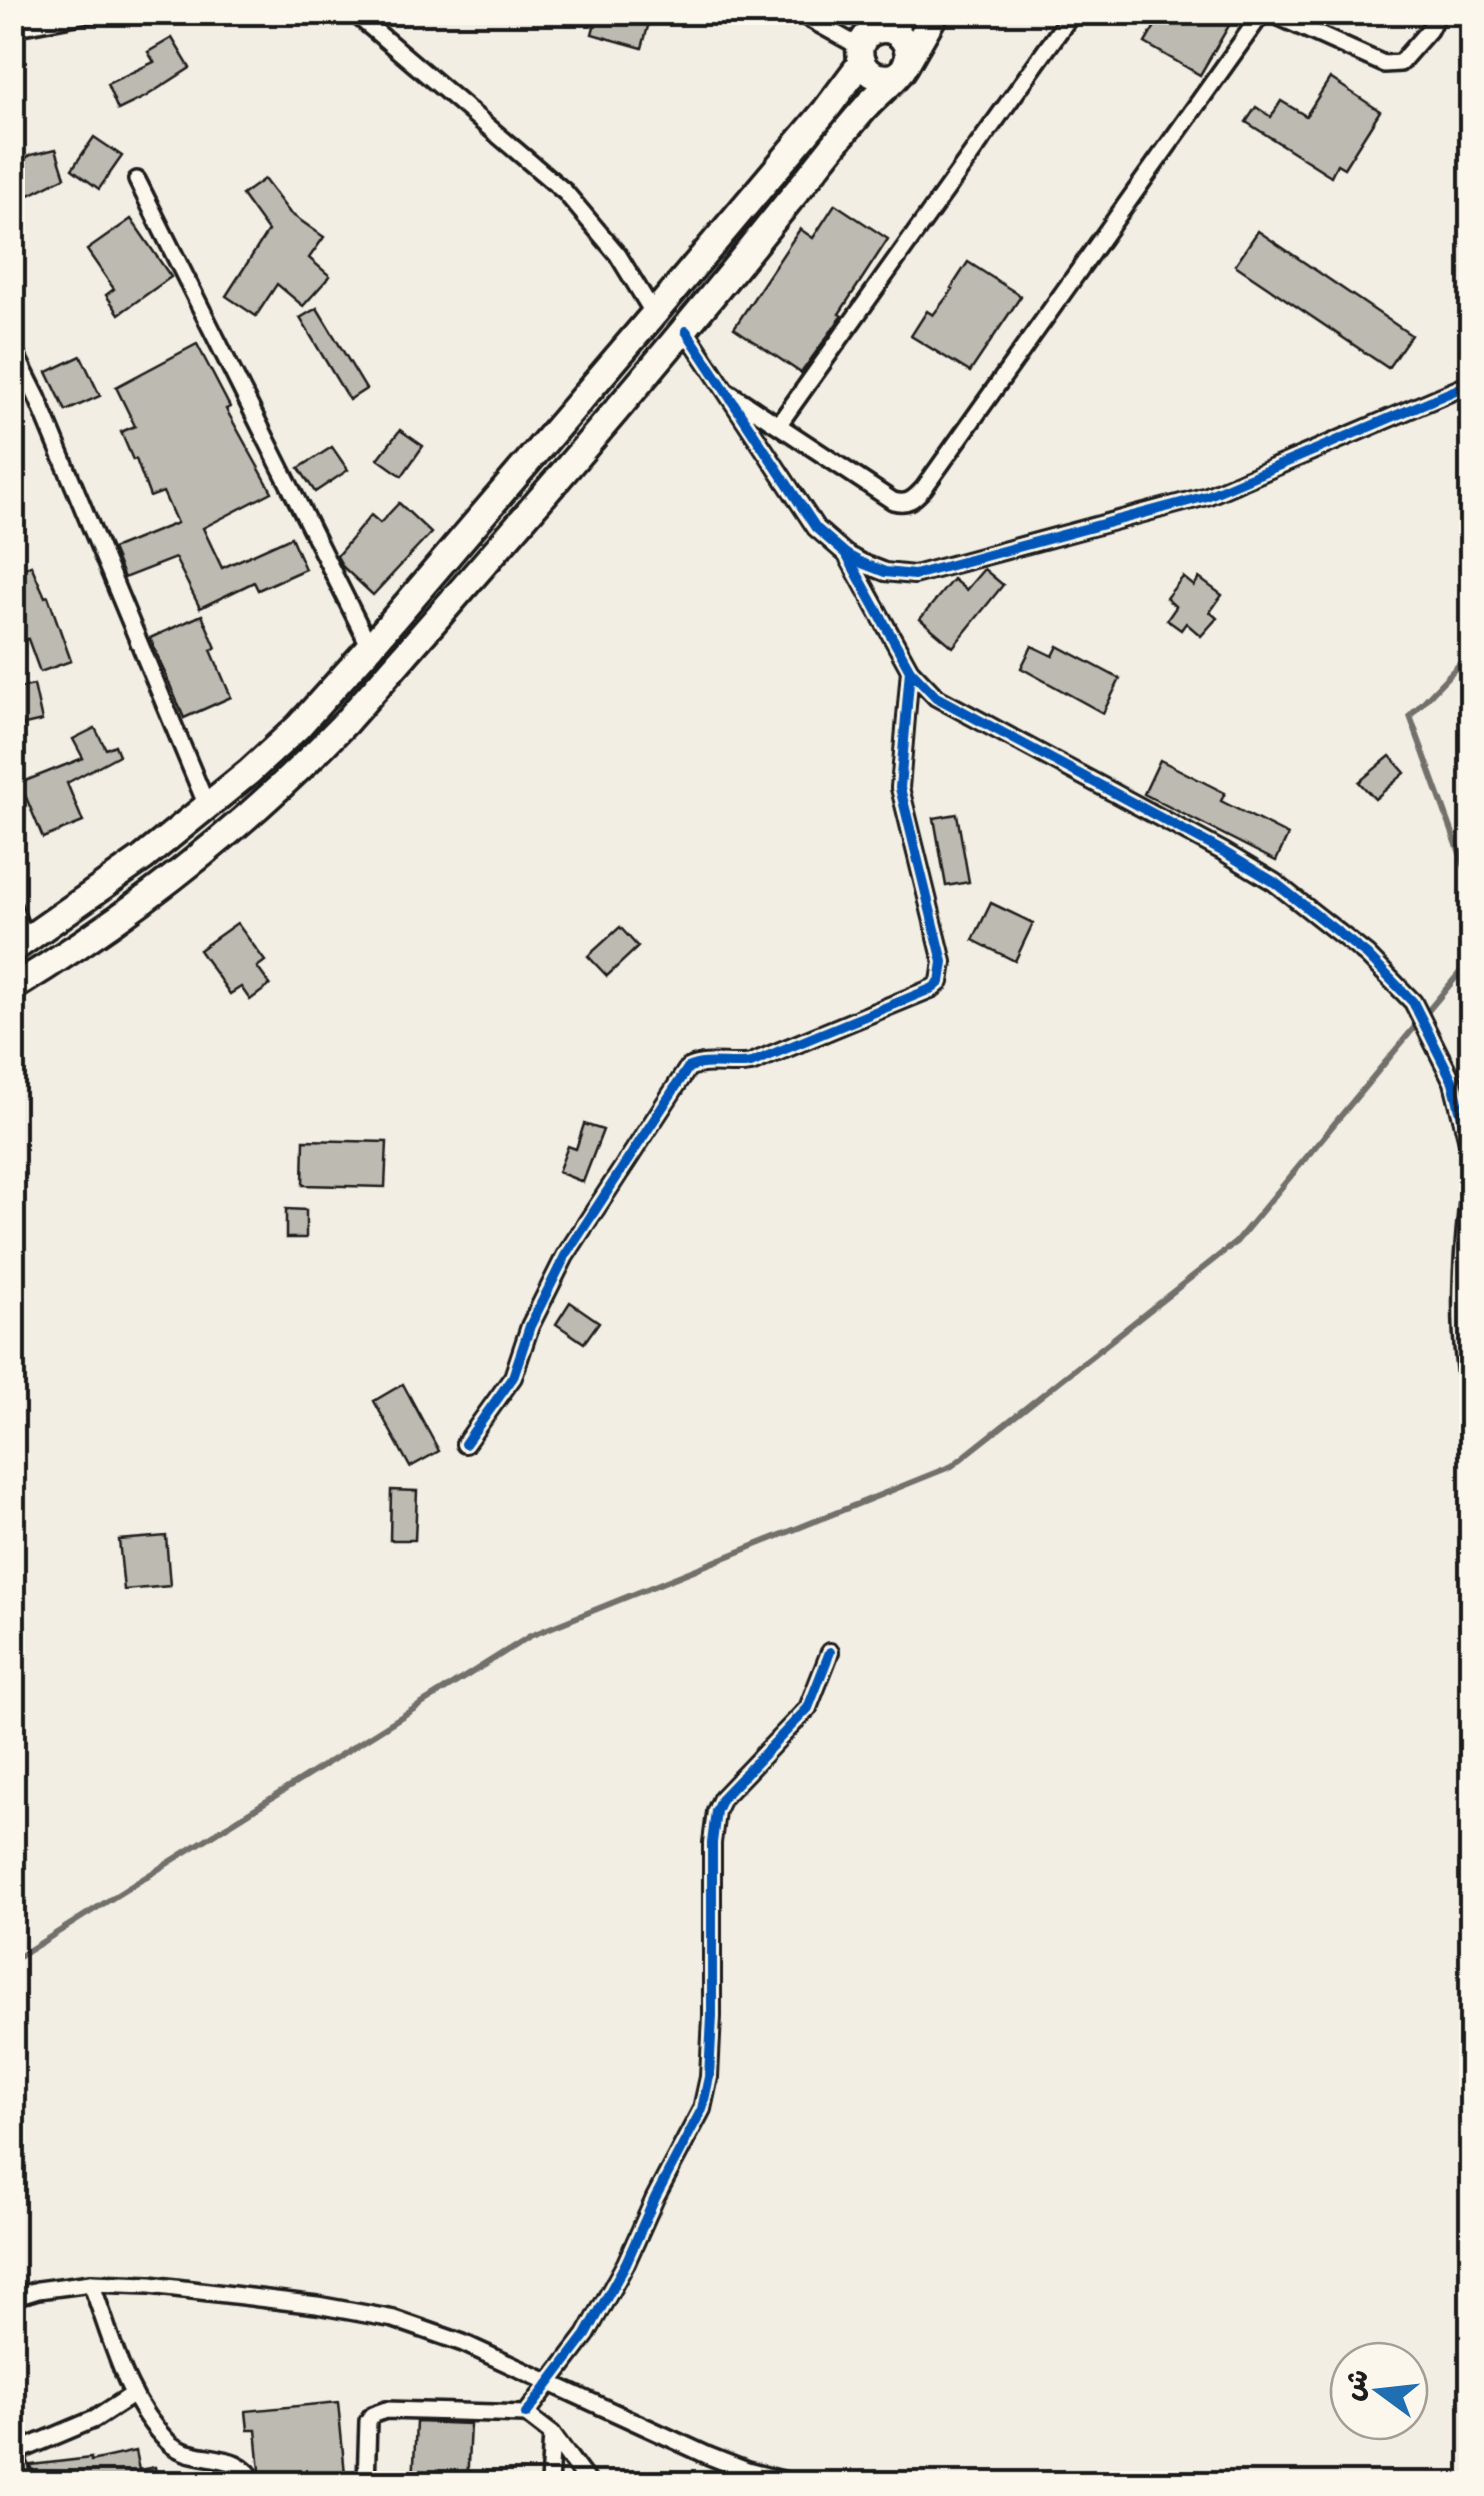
<svg xmlns="http://www.w3.org/2000/svg" width="1484" height="2496" viewBox="0 0 1484 2496" font-family="Mynerve,'Playpen Sans Arabic',sans-serif">
	<style>
		.lines { fill: none; stroke-linecap: round; stroke-linejoin: round }
		.stream { stroke: #716f6b; stroke-width: 6 }
		.building { fill: #bdbab1; stroke: #1c1c1c; stroke-width: 2.5 }
		.street-casing { stroke: #1c1c1c; stroke-width: 22 }
		.primary-casing { stroke: #1c1c1c; stroke-width: 32 }
		.street { stroke: #fbf7ec; stroke-width: 15 }
		.primary { stroke: #fbf7ec; stroke-width: 25 }
		.cycleway-casing { stroke: #fbf7ec; stroke-width: 16 }
		.cycleway { stroke: #0057b8; stroke-width: 10 }
	</style>
	<rect width="100%" height="100%" fill="#f2eee4"/>
	<filter id="ink" filterUnits="userSpaceOnUse"><feTurbulence type="fractalNoise" baseFrequency=".01" numOctaves="2"/><feDisplacementMap in="SourceGraphic" scale="20" xChannelSelector="R" yChannelSelector="G"/><feConvolveMatrix kernelMatrix="1 2 1 2 8 2 1 2 1" color-interpolation-filters="sRGB"/></filter>
	<g filter="url(#ink)">
		<g class="lines">
			<g class="stream">
				<path d="M1472 651 1410 716 1472 886"/>
				<path d="M12 1961 530 1636 952 1466 1236 1242 1472 958"/>
			</g>
		</g>
		<g class="building">
			<path d="M598 12H652L642 48 592 34Z"/>
			<path d="M1163 12H1237L1200 75 1145 43Z"/>
			<path d="M172 38 190 68 145 97 118 110 107 84 154 62 148 52Z"/>
			<path d="M1330 78 1380 111 1344 168 1337 164 1331 176 1246 122 1256 107 1271 117 1281 101 1306 116Z"/>
			<path d="M94 137 122 156 99 189 72 169Z"/>
			<path d="M56 149 65 177 19 200 12 188V166L31 155Z"/>
			<path d="M264 179 290 213 324 237 309 258 330 276 303 306 277 284 256 316 226 296 268 231 242 195Z"/>
			<path d="M835 204 888 239 839 314 842 316 801 373 734 328 800 229 813 238Z"/>
			<path d="M131 219 171 277 119 314 106 295 114 289 87 250Z"/>
			<path d="M1258 231 1411 335 1388 368 1235 265Z"/>
			<path d="M968 262 1021 296 970 372 911 336 927 311 933 315 953 289 951 288Z"/>
			<path d="M317 308 366 389 349 400 300 318Z"/>
			<path d="M197 344 230 407 226 409 272 492 203 528 222 568 291 537 305 569 258 590 254 582 200 608 175 558 124 578 112 549 177 523 163 492 150 497 136 459 133 460 121 432 135 426 116 387Z"/>
			<path d="M81 356 100 396 66 411 47 372Z"/>
			<path d="M400 430 423 446 402 476 378 459Z"/>
			<path d="M332 447 348 470 315 492 299 468Z"/>
			<path d="M399 503 431 533 373 595 343 567 337 556 371 515 380 523Z"/>
			<path d="M31 565 45 597 48 596 71 661 40 672 28 639 19 641 12 622V573Z"/>
			<path d="M984 569 1003 585 953 647 920 619 953 579 966 590Z"/>
			<path d="M1183 577 1194 586 1199 578 1222 595 1210 612 1217 618 1201 636 1186 623 1181 630 1167 620 1176 607 1166 598Z"/>
			<path d="M202 615 216 648 211 650 231 697 184 718 150 638Z"/>
			<path d="M1032 646 1053 656 1058 646 1120 679 1103 713 1021 668Z"/>
			<path d="M34 685 42 721 12 728V690Z"/>
			<path d="M95 728 106 749 115 745 119 755 67 783 83 822 43 838 20 783 83 758 73 739Z"/>
			<path d="M1390 756 1405 773 1375 799 1359 782Z"/>
			<path d="M1160 760 1225 793 1221 801 1288 835 1276 861 1144 794Z"/>
			<path d="M957 814 969 882 946 886 934 818Z"/>
			<path d="M991 903 1033 923 1015 961 973 940Z"/>
			<path d="M237 923 265 961 257 967 270 985 250 1000 241 987 230 994 199 950Z"/>
			<path d="M620 927 638 947 607 976 588 956Z"/>
			<path d="M584 1124 603 1130 583 1182 558 1172 568 1146 576 1149Z"/>
			<path d="M304 1140 387 1142 385 1187 303 1185Z"/>
			<path d="M286 1209 306 1210V1238H286Z"/>
			<path d="M570 1302 599 1322 584 1343 556 1324Z"/>
			<path d="M403 1384 439 1451 410 1467 374 1401Z"/>
			<path d="M391 1490 417 1491 415 1540H390Z"/>
			<path d="M166 1536 170 1586 124 1590 119 1540Z"/>
			<path d="M338 2402 346 2484H266L260 2470 256 2430H248L246 2411Z"/>
			<path d="M416 2422 470 2424 467 2484H413Z"/>
			<path d="M135 2451 139 2470 155 2467 158 2484H37L31 2465 91 2458V2461Z"/>
		</g>
		<g class="lines">
			<g class="street-casing">
				<g id="street">
					<path d="M353 12 565 192 618 255 654 314"/>
					<path d="M797 12 860 47"/>
					<path d="M1268 12 1384 64 1400 63 1429 30 1438 12"/>
					<path d="M12 28 98 12"/>
					<path d="M137 180 370 647"/>
					<path d="M686 331 816 528 846 554 862 563 885 572 914 575 1207 496 1472 383"/>
					<path d="M12 347 37 397 207 806"/>
					<path d="M728 392 893 501C908 505 914 499 924 488L1263 12"/>
					<path d="M779 424 1073 12"/>
					<path d="M847 555 910 670 936 697 1224 852 1274 882 1367 955 1413 1002 1453 1082 1472 1158"/>
					<path d="M12 906 26 941"/>
					<path d="M1472 1168C1462 1248 1455 1332 1472 1411"/>
					<path d="M465 1444 513 1377 530 1326 565 1256 688 1068C706 1059 731 1067 751 1063L933 988 940 982 943 962 900 788 910 670"/>
					<path d="M91 2283C112 2338 125 2400 168 2442 193 2466 240 2447 255 2484"/>
					<path d="M12 2298 38 2290 91 2283 150 2285 317 2305 394 2319 463 2343 709 2456 747 2471 798 2484"/>
					<path d="M526 2414 586 2335 626 2263 655 2198 702 2109 709 2077 712 2016V1843L716 1811 722 1798 808 1708 830 1652"/>
					<path d="M12 2454 95 2419 132 2395"/>
					<path d="M15 2454 26 2484"/>
					<path d="M366 2484 368 2421 372 2415 386 2410 526 2414 552 2434 589 2484"/>
					<path d="M549 2484 552 2434"/>
				</g>
			</g>
			<g class="primary-casing">
				<g id="primary">
					<path d="M906 64 936 12"/>
					<path d="M12 950 143 858 249 772 298 727 370 647 654 314 825 111 861 63"/>
					<path d="M12 988C133 914 247 825 345 723 496 551 646 380 788 202 814 171 838 138 865 108 875 96 901 76 906 64 914 46 898 26 879 30 847 36 857 86 895 76"/>
				</g>
			</g>
			<use href="#street" class="street"/>
			<use href="#primary" class="primary"/>
			<g class="cycleway-casing">
				<g id="cycleway">
					<path d="M686 331 816 528 846 554 862 563 885 572 914 575 1207 496 1472 383"/>
					<path d="M846 554 910 670 936 697 1224 852 1274 882 1367 955 1413 1002 1453 1082 1472 1158"/>
					<path d="M465 1444 513 1377 530 1326 565 1256 688 1068C706 1059 731 1067 751 1063L933 988 940 982 943 962 900 788 910 670"/>
					<path d="M526 2414 586 2335 626 2263 655 2198 702 2109 709 2077 712 2016V1843L716 1811 722 1798 808 1708 830 1652"/>
				</g>
			</g>
			<use href="#cycleway" class="cycleway"/>
		</g>
	</g>
	<rect width="1484" height="2496" fill="none" stroke="#fbf7ec" stroke-width="50"/>
	<rect x="25" y="25" width="1434" height="2446" fill="none" stroke="#1c1c1c" stroke-width="4" filter="url(#ink)"/>
	<g transform="translate(1379 2391) rotate(285)"><circle r="48" fill="#fbf7ec" stroke="#a29f99" stroke-width="2.5"/>
	<path d="M0-8L18 38L0 25L-18 38Z" fill="#1f6fb2"/>
	<text y="-15" font-size="28" font-weight="bold" text-anchor="middle" fill="#1c1c1c">ش</text>
	</g>
</svg>
